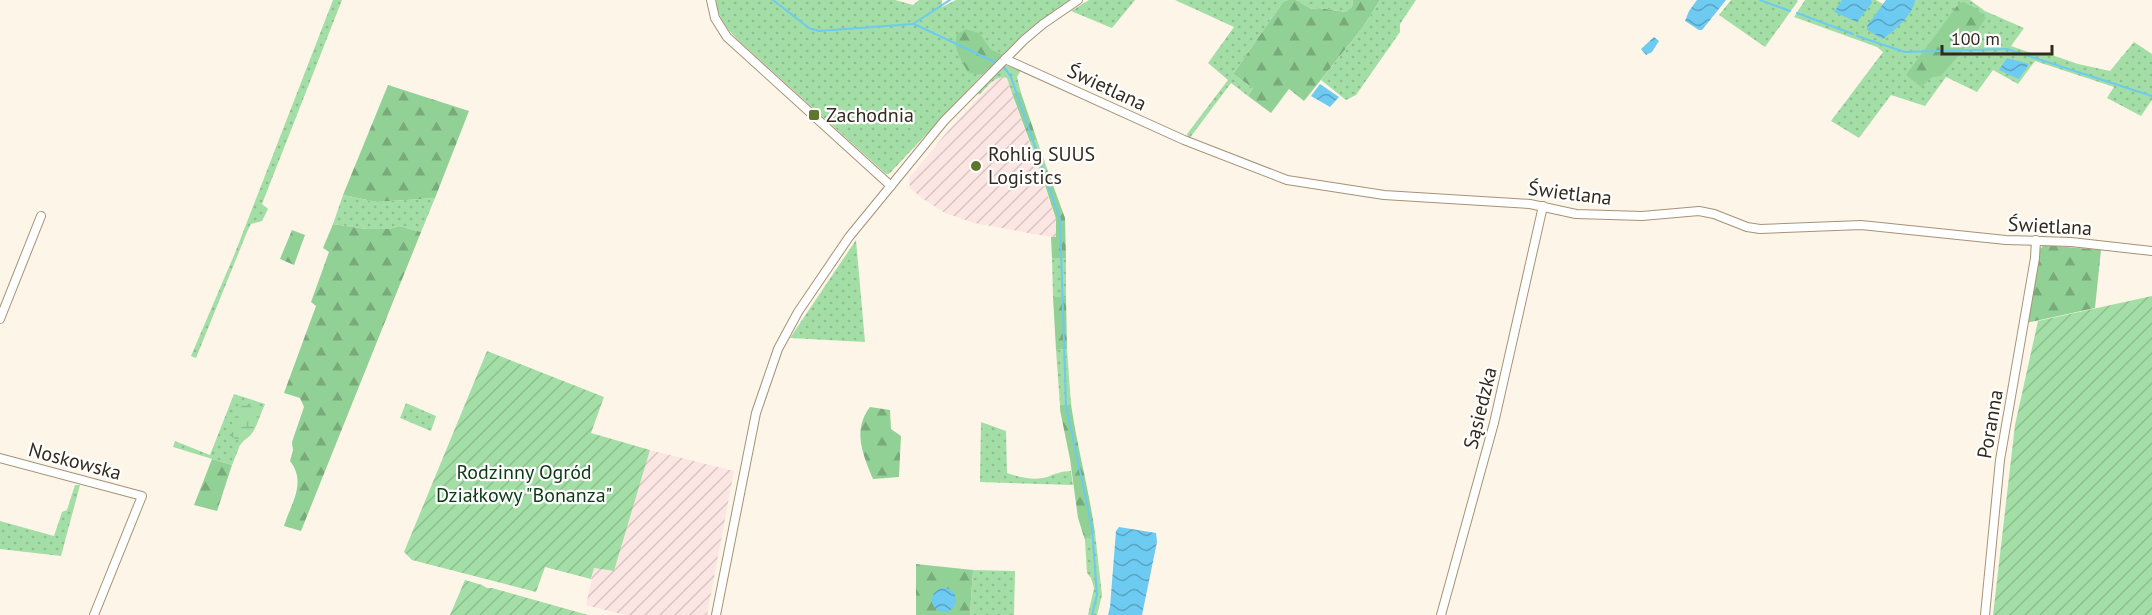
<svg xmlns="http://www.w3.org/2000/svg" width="2152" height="615" viewBox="0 0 2152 615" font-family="'PT Sans',sans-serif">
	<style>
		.industrial { fill: url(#industrial-furrows) }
		.grass { fill: url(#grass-dots) }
		.forest { fill: url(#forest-firs) }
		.wetland { fill: url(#wetland-marsh) }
		.garden { fill: url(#garden-furrows) }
		.water { fill: url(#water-waves) }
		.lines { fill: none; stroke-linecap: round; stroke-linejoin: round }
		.stream { stroke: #6dcaf1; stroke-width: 2 }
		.minor-casing { stroke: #a69275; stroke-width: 10 }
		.minor { stroke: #fff; stroke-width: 8 }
		.poi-dot { fill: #5f772a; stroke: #fff; stroke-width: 2 }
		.labels { text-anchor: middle; stroke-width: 4.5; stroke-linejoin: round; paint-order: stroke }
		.street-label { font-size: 20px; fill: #322a1e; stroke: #fff }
		.poi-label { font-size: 20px; fill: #322a1e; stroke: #fff; text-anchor: start }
		.park-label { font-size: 20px; fill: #0b3913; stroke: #fff }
	</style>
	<defs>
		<pattern id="industrial-furrows" width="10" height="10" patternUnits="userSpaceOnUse" patternTransform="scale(1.5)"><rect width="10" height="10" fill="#fce6e3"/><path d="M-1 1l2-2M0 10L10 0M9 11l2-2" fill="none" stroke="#d8c5c2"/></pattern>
		<pattern id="grass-dots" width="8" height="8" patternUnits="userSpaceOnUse" patternTransform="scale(1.5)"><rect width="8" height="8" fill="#a3dea6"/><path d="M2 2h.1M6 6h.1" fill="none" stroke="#8dbf8e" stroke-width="1.8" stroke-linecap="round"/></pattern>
		<pattern id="forest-firs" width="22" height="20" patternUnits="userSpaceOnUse" patternTransform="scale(1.5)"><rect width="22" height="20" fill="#92d196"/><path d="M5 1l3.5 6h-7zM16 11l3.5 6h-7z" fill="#78aa7a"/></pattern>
		<pattern id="wetland-marsh" width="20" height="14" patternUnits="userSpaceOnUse" patternTransform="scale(1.5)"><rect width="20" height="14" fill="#a3dea6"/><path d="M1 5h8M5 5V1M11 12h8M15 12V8" fill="none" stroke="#8dbf8e"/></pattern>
		<pattern id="garden-furrows" width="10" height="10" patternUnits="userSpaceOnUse" patternTransform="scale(1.5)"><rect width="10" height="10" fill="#a3dea6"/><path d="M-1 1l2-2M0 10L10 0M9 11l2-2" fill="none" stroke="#8dbf8e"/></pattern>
		<pattern id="water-waves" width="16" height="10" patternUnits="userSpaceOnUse" patternTransform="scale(1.5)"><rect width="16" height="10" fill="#6dcaf1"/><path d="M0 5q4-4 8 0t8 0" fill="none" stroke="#5aa4c3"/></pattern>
	</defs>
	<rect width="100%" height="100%" fill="#fdf5e8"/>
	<g class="industrial">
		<path d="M1003 77 1007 78 1056 219V238L974 223 945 213 923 199 910 188 909 178 947 132 997 78Z"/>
		<path d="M650 450 734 471 707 615H625L586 605 594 568 614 571Z"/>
	</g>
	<g class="grass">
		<path d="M333 0H342L262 204 268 209 262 221 251 224 247 232 196 358 191 356 235 253Z"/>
		<path d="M716 0H895L913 5 919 0H942V7L956 0H1073L1022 38 1004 55 991 49 978 33 969 72 982 75 889 174H886L738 40C726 28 718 18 716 0Z"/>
		<path d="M1089 0H1135L1112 28 1071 11Z"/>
		<path d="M1175 0H1288L1283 2 1233 74 1253 88 1248 96 1231 83 1189 139 1187 134 1228 80 1208 63 1234 27Z"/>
		<path d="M1296 0H1353L1352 7 1345 12 1319 8 1312 9Z"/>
		<path d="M1380 0H1416L1400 24V32L1356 95 1346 100 1321 80 1363 27Z"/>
		<path d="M1731 0H1797L1798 1 1765 47 1719 15Z"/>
		<path d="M1805 0H1876L1883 4 1886 0H1970L1985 11 2024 28 2011 46 2037 55H2052L2078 64 2110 71 2134 42 2152 54V100L2141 116 2107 98 2114 87 2035 61 2018 84 1993 70 1977 92 1946 77 1925 106 1891 95 1859 138 1831 121 1883 52 1877 47 1794 17Z"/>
		<path d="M1005 65 1021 70 1017 77 1021 93H1012L1007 78C995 74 987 88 979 95L977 90 1001 67Z"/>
		<path d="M1037 140 1050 177 1043 179 1030 142Z"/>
		<path d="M343 195 377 202 435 198 421 232 399 226 389 229H366L333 224Z"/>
		<path d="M856 240 865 342 790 338Z"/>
		<path d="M1052 258H1066V297H1053Z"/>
		<path d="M1067 349 1071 404 1060 405 1056 350Z"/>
		<path d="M234 394 265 404 254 430 240 445 232 465 173 447 175 441 210 455Z"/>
		<path d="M406 403 436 416 431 431 400 418Z"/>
		<path d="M981 422 1006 431 1007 473C1019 477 1034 481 1047 477 1055 474 1062 471 1071 471L1073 485 980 482Z"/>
		<path d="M75 485H80L61 556 0 549V521L54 536 62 512 67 510Z"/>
		<path d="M1095 533 1102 595 1097 615H1088L1094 588 1091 578 1087 573 1085 540Z"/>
		<path d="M973 570 1015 571 1014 615H970Z"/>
	</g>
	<g class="forest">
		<path d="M1288 0H1296L1312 9 1319 8 1345 12 1352 7 1353 0H1380L1363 27 1304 101 1289 89 1271 113 1248 96 1253 88 1233 74 1283 2Z"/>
		<path d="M1964 2 1977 9 1986 18 1965 48 1941 76 1932 77 1921 87 1906 75 1959 3Z"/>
		<path d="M966 29 979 33 991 49 1004 55 982 75 969 73C962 62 952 47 957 34Z"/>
		<path d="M388 85 469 111 435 198 377 202 343 195Z"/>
		<path d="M1012 93H1021L1037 140 1030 142Z"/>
		<path d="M1050 177 1065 218 1066 258H1052L1051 237H1056V219L1043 179Z"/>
		<path d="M333 224 366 229H389L399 226 421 232 301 531 284 526C291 503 307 483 290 461L293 450 292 442 304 407 300 398 284 393 316 306 311 302 329 252 323 248Z"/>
		<path d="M292 230 305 235 294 265 280 259Z"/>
		<path d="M2044 245 2101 250 2095 308 2026 323 2039 250Z"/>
		<path d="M1053 297H1066L1067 349 1056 350Z"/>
		<path d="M1071 404C1077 447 1089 489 1095 533L1085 540 1078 518 1070 459 1060 410V405Z"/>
		<path d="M870 407 890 410 891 429 901 436 899 477 873 479C863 455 852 430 870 407Z"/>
		<path d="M212 459 232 465 217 511 194 505Z"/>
		<path d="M916 564 973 570 970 615H916Z"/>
	</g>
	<path class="wetland" d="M240 403 262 410C257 424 250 449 232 437L231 426Z"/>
	<g class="garden">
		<path d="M2152 296V615H1993L2015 425 2038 321Z"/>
		<path d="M487 351 604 397 591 433 650 450 614 571 594 568 591 579 545 567 536 592 412 560 404 552Z"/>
		<path d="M465 580 482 585 487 588H492L588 615H450Z"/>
	</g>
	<g class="water">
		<path d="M1697 0H1726L1702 30H1699L1685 21 1689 11Z"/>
		<path d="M1842 0H1871L1872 3 1857 22 1834 12Z"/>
		<path d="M1886 0H1915C1913 15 1895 30 1883 39L1867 30V26Z"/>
		<path d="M1654 37 1659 41 1652 52 1646 55 1641 49Z"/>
		<path d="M2007 58 2029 64 2019 79 1999 70Z"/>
		<path d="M1320 84 1339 97 1330 107 1311 96Z"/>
		<path d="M1119 527 1156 533 1157 542 1142 615H1108L1110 607 1116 531Z"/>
		<circle cx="944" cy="600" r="12"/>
	</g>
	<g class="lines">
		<g class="stream">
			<path d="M773 0 809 28 819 31 913 24 950 0"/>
			<path d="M1760 0 1790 11"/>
			<path d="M1797 13 1853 34"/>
			<path d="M914 24 995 62"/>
			<path d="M1857 36 1905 52 2007 49 2152 96"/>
			<path d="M1004 67 1011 77 1060 219 1066 405 1092 528 1097 595 1092 615"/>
		</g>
		<g class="minor-casing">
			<g id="minor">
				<path d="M711 0 715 18 727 37 891 186"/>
				<path d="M1005 59 1184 140 1287 180 1384 195 1530 204 1576 214 1642 216 1699 211 1714 214 1747 227 1760 229 1861 225 2006 240 2071 242 2152 251"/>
				<path d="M0 319 41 216"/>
				<path d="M0 458 142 496 94 615"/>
				<path d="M716 615 756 413 778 349 798 312 849 237 944 121 1024 40 1043 24 1078 0"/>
				<path d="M1441 615 1494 423 1543 206"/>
				<path d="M1985 615 2000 460 2035 258 2036 240"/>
			</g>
		</g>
		<use href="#minor" class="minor"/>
	</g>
	<g class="poi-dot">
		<rect x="808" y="109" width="12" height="12" rx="3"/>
		<circle cx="976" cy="166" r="6"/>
	</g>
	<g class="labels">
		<g class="street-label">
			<text transform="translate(1107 87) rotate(25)" y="7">Świetlana</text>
			<text transform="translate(1570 193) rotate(7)" y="7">Świetlana</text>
			<text transform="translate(2050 226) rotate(3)" y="7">Świetlana</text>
			<text transform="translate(1480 408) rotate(-76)" y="7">Sąsiedzka</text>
			<text transform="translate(1990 424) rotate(-80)" y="7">Poranna</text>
			<text transform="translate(75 461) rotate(15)" y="7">Noskowska</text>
		</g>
		<g class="poi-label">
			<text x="826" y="122">Zachodnia</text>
			<text x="988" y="161">Rohlig SUUS<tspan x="988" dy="23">Logistics</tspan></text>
		</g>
		<g class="park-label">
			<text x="524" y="479">Rodzinny Ogród<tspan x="524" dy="23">Działkowy "Bonanza"</tspan></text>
		</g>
	</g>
	<path d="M1942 45v9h110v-9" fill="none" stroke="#322a1e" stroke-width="3"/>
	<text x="1951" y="45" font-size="18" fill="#322a1e" stroke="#ffffff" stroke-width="4.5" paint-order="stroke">100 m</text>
</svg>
